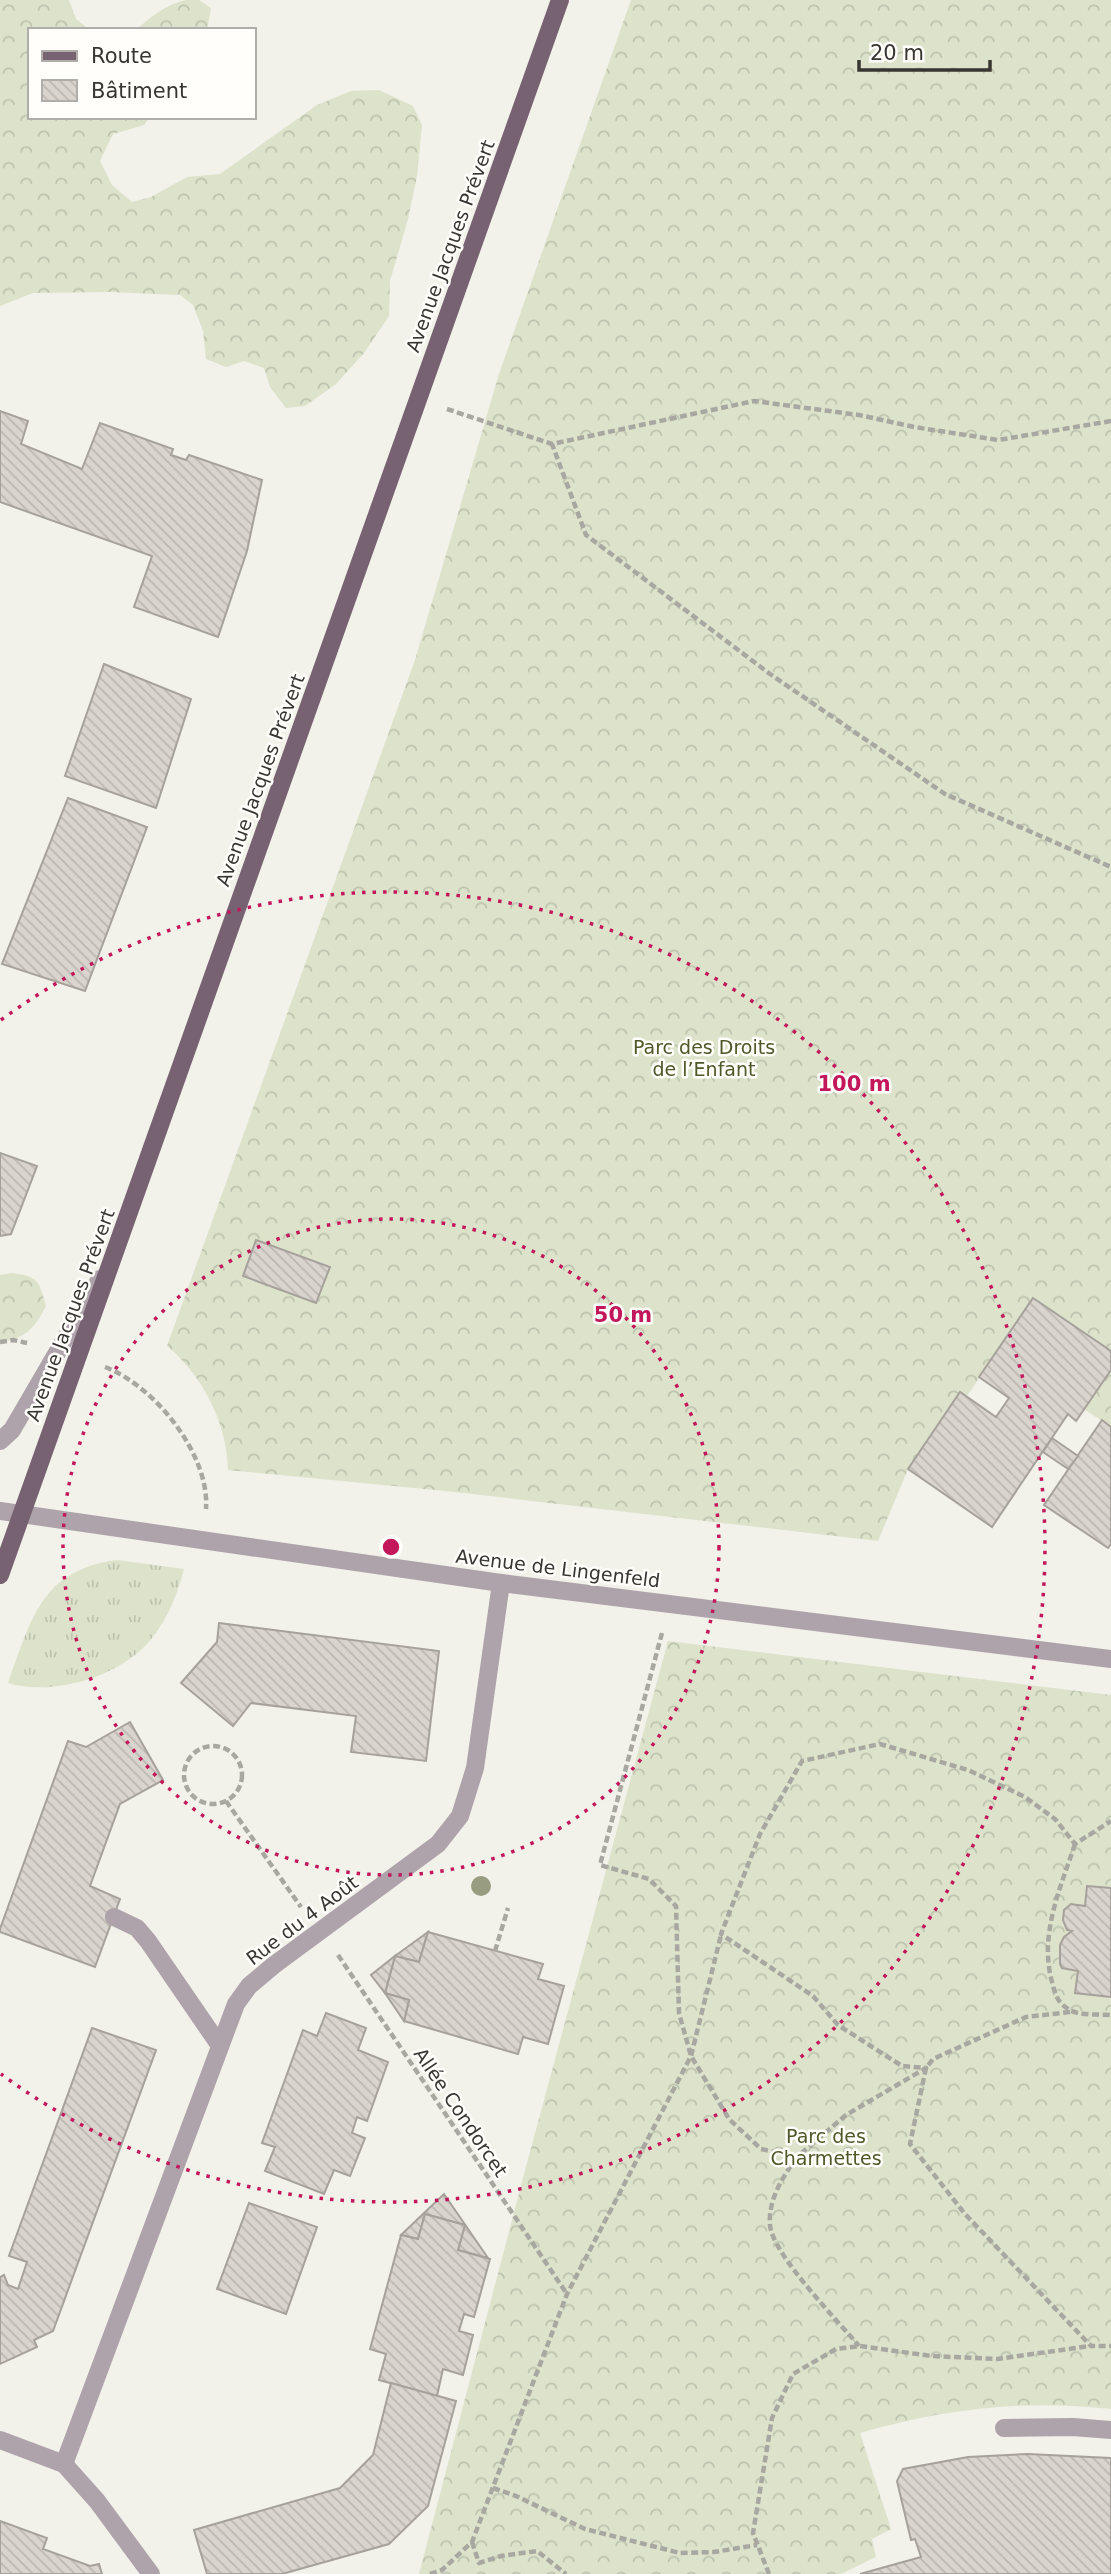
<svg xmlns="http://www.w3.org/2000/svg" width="1111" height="2574" viewBox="0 0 1111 2574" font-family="'DejaVu Sans',sans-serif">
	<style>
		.grass { fill: url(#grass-tufts) }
		.forest { fill: url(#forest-crowns) }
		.building { fill: url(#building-back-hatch); stroke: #a7a19c; stroke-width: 2 }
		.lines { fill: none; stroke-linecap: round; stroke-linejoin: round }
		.path { stroke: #a8a7a1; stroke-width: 4.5; stroke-dasharray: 7 3.5; stroke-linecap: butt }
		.minor { stroke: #afa3ab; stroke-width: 18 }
		.major { stroke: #776271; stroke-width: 18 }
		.tree { fill: #989d7f }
		.ring { fill: none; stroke: #c2185b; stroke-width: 3.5; stroke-dasharray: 3.5 7 }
		.labels { text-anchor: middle; stroke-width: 5; stroke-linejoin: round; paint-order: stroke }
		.street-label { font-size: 19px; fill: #373633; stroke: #fffefb }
		.park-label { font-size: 19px; fill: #4e5828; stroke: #fffefb }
		.centre { fill: #c2185b; stroke: #fffefb; stroke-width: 3.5 }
		.ring-label { font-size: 21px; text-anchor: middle; font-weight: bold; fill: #c2185b; stroke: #fffefb; stroke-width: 5; stroke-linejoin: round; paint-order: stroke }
	</style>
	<defs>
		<pattern id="grass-tufts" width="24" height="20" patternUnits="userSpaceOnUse" patternTransform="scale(1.75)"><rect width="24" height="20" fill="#dce3ca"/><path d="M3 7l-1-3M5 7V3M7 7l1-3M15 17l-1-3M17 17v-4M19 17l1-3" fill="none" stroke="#bdc3ae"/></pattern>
		<pattern id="forest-crowns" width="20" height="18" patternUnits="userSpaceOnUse" patternTransform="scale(1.75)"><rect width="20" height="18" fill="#dce3ca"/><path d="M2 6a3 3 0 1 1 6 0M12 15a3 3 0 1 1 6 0" fill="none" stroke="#bdc3ae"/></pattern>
		<pattern id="building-back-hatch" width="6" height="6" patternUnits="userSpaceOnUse" patternTransform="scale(1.75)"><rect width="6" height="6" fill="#dad4ce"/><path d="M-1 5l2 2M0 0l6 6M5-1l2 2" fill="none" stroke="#bcb7b1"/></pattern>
	</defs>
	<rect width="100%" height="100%" fill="#f2f1ea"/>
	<path class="grass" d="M117 1560 184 1569C178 1593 168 1618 152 1638 123 1676 53 1697 8 1683 31 1621 40 1570 117 1560Z"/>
	<g class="forest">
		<path d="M0 0H69L76 19 90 30H30V117H150L144 125 113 134 100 161 112 185 132 202 151 197 187 177 220 174 317 105 351 91 379 90 413 106 422 125 417 176 408 219 390 281 389 316 364 353 336 384 305 406 286 408 270 387 264 368 244 361 226 367 206 359 203 331 193 305 180 295 109 292 33 293 0 306Z"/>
		<path d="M186 0H199L211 8 207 30H136C150 17 167 4 186 0Z"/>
		<path d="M631 0H1111V1351L1033 1298 967 1396 960 1392 908 1469 878 1541 455 1492 228 1470C227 1423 203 1376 167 1346L415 660 499 374Z"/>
		<path d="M11 1273C39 1276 39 1281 46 1306 35 1328 25 1339 0 1342V1275Z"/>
		<path d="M1111 1370V1427L1084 1409Z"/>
		<path d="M668 1641 1111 1695V2409C1026 2399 942 2409 860 2433L891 2529 872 2539 876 2557 841 2574H419L527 2163Z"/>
	</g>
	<g class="building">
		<path d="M0 411 28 421 21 444 82 469 100 423 173 449 171 455 186 460 189 455 262 480 247 551 218 637 134 607 152 556 0 502Z"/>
		<path d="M104 664 191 699 156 808 65 776Z"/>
		<path d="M68 798 147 827 85 991 2 964Z"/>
		<path d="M0 1153 37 1166 11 1234 0 1236Z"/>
		<path d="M256 1240 330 1267 316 1303 243 1276Z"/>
		<path d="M1033 1298 1111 1351V1370L1076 1421 1068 1414 992 1527 908 1469 960 1392 996 1417 1009 1398 979 1377Z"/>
		<path d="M1102 1420 1111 1427V1544L1108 1548 1044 1505Z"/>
		<path d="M1052 1438 1078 1456 1068 1469 1043 1452Z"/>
		<path d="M219 1623 439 1651 426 1761 351 1752 356 1716 251 1703 233 1726 181 1683 217 1642Z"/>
		<path d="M130 1722 163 1780 120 1804 90 1886 120 1899 95 1967 0 1932V1929L68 1741 86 1747Z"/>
		<path d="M1087 1886 1111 1888V1997L1075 1993 1078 1971 1062 1968 1060 1964V1945L1064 1937 1072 1931 1067 1930 1063 1920 1064 1910 1071 1904 1085 1906Z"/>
		<path d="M428 1932 419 1962 395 1956Z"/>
		<path d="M428 1932 543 1964 538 1979 564 1986 548 2044 523 2037 518 2054 404 2021 409 2000 385 1993 395 1956 419 1962Z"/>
		<path d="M395 1956 385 1993 371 1975Z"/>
		<path d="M385 1993 409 2000 404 2021Z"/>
		<path d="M326 2013 366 2028 358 2050 388 2062 367 2121 357 2117 352 2133 365 2138 350 2176 334 2170 324 2194 265 2171 275 2147 262 2143 303 2030 317 2036Z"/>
		<path d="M92 2028 156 2050 53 2331 34 2340 37 2347 0 2364V2277L4 2275 8 2285 18 2289 27 2262 9 2256Z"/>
		<path d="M444 2194 488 2258 458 2250 465 2225 425 2214 418 2239 401 2235Z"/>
		<path d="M249 2203 317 2227 286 2314 217 2289Z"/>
		<path d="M425 2214 465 2225 458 2250 490 2259 474 2317 464 2314 459 2331 473 2335 463 2375 443 2369 437 2396 379 2380 386 2354 370 2349 401 2235 418 2239Z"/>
		<path d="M391 2383 456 2401 428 2506 389 2544 282 2574H207L194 2530 340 2488 373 2455Z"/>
		<path d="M1028 2454 1111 2458V2574H860L921 2557 915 2539 911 2540 897 2481 903 2469 968 2457Z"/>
		<path d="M0 2521 47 2538 43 2549 90 2566 99 2564 102 2574H0Z"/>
	</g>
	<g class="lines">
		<g class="path">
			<path d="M447 409 552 444"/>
			<path d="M1111 421 998 440 914 427 859 415 754 401 552 444 586 535 770 674 945 794 1111 867"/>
			<path d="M0 1342 13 1340 27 1343"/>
			<path d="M105 1367C155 1386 210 1455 206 1509"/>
			<path d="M662 1633 600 1865 649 1879 676 1906 679 2013 691 2056 729 2119 761 2149 797 2157 846 2115 926 2068 902 2066 838 2025 813 1996 721 1934 760 1834 802 1761 880 1744 968 1770 1025 1797 1055 1819 1075 1844 1111 1821"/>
			<circle cx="213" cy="1775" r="29"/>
			<path d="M226 1801 301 1907"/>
			<path d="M1075 1844C1060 1889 1039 1935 1052 1982 1055 1994 1057 2002 1068 2009 1078 2016 1099 2014 1111 2015"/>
			<path d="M495 1951 508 1908"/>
			<path d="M338 1955 567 2294"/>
			<path d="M1070 2012 1026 2017 933 2059 926 2068 910 2144 965 2214 1091 2346H1111"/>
			<path d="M797 2157C783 2177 768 2199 770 2225 772 2254 839 2322 859 2346"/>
			<path d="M493 2488 516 2496 585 2529 680 2553 714 2552 757 2545"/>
			<path d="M472 2542 479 2563 501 2556 537 2551 566 2574"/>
			<path d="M430 2574 442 2570 472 2542 567 2294 691 2056 721 1935"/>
			<path d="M769 2574 753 2533 772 2418 793 2374 836 2349 860 2346 931 2356 997 2359 1090 2346"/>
		</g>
		<g class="minor">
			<path d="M0 1441 12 1430 100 1279"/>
			<path d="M0 1511 501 1583 1111 1659"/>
			<path d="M114 1917 137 1928 148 1941 220 2046"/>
			<path d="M1004 2428 1073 2427 1111 2430"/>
			<path d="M0 2440 64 2464 97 2501 151 2574"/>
			<path d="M64 2464 236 2004 249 1986 274 1965 438 1844 460 1816 475 1768 501 1583"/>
		</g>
		<path class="major" d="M0 1575 560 0"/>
	</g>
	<circle class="tree" cx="481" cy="1886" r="10"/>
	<g class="ring">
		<circle cx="391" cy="1547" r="328"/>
		<path d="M1 1020A655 655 0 1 1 1 2074"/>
	</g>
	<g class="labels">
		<g class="street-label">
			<text transform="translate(450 246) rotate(-70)" y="7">Avenue Jacques Prévert</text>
			<text transform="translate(260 780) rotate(-70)" y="7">Avenue Jacques Prévert</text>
			<text transform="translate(70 1315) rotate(-70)" y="7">Avenue Jacques Prévert</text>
			<text transform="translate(558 1568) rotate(7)" y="7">Avenue de Lingenfeld</text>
			<text transform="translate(302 1920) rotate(-37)" y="7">Rue du 4 Août</text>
			<text transform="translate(461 2112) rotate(56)" y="7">Allée Condorcet</text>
		</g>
		<g class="park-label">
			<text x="704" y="1054">Parc des Droits<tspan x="704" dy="22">de l’Enfant</tspan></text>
			<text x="826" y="2143">Parc des<tspan x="826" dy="22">Charmettes</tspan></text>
		</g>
	</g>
	<circle cx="391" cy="1547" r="10" class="centre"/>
	<g class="ring-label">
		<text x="854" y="1091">100 m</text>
		<text x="623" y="1322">50 m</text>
	</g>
	<rect x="28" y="28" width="228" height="91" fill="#fffefb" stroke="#afaeab" stroke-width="2"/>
	<rect x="42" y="51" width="35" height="10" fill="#776271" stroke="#afaeab" stroke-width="2"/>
	<text x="91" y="63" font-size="21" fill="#373633">Route</text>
	<rect x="42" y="80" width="35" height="21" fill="url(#building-back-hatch)" stroke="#afaeab" stroke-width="2"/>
	<text x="91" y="98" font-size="21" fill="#373633">Bâtiment</text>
	<path d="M859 60v10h131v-10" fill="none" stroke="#373633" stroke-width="3.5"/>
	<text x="870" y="60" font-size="21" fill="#373633" stroke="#fffefb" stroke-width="5" paint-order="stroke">20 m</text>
</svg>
